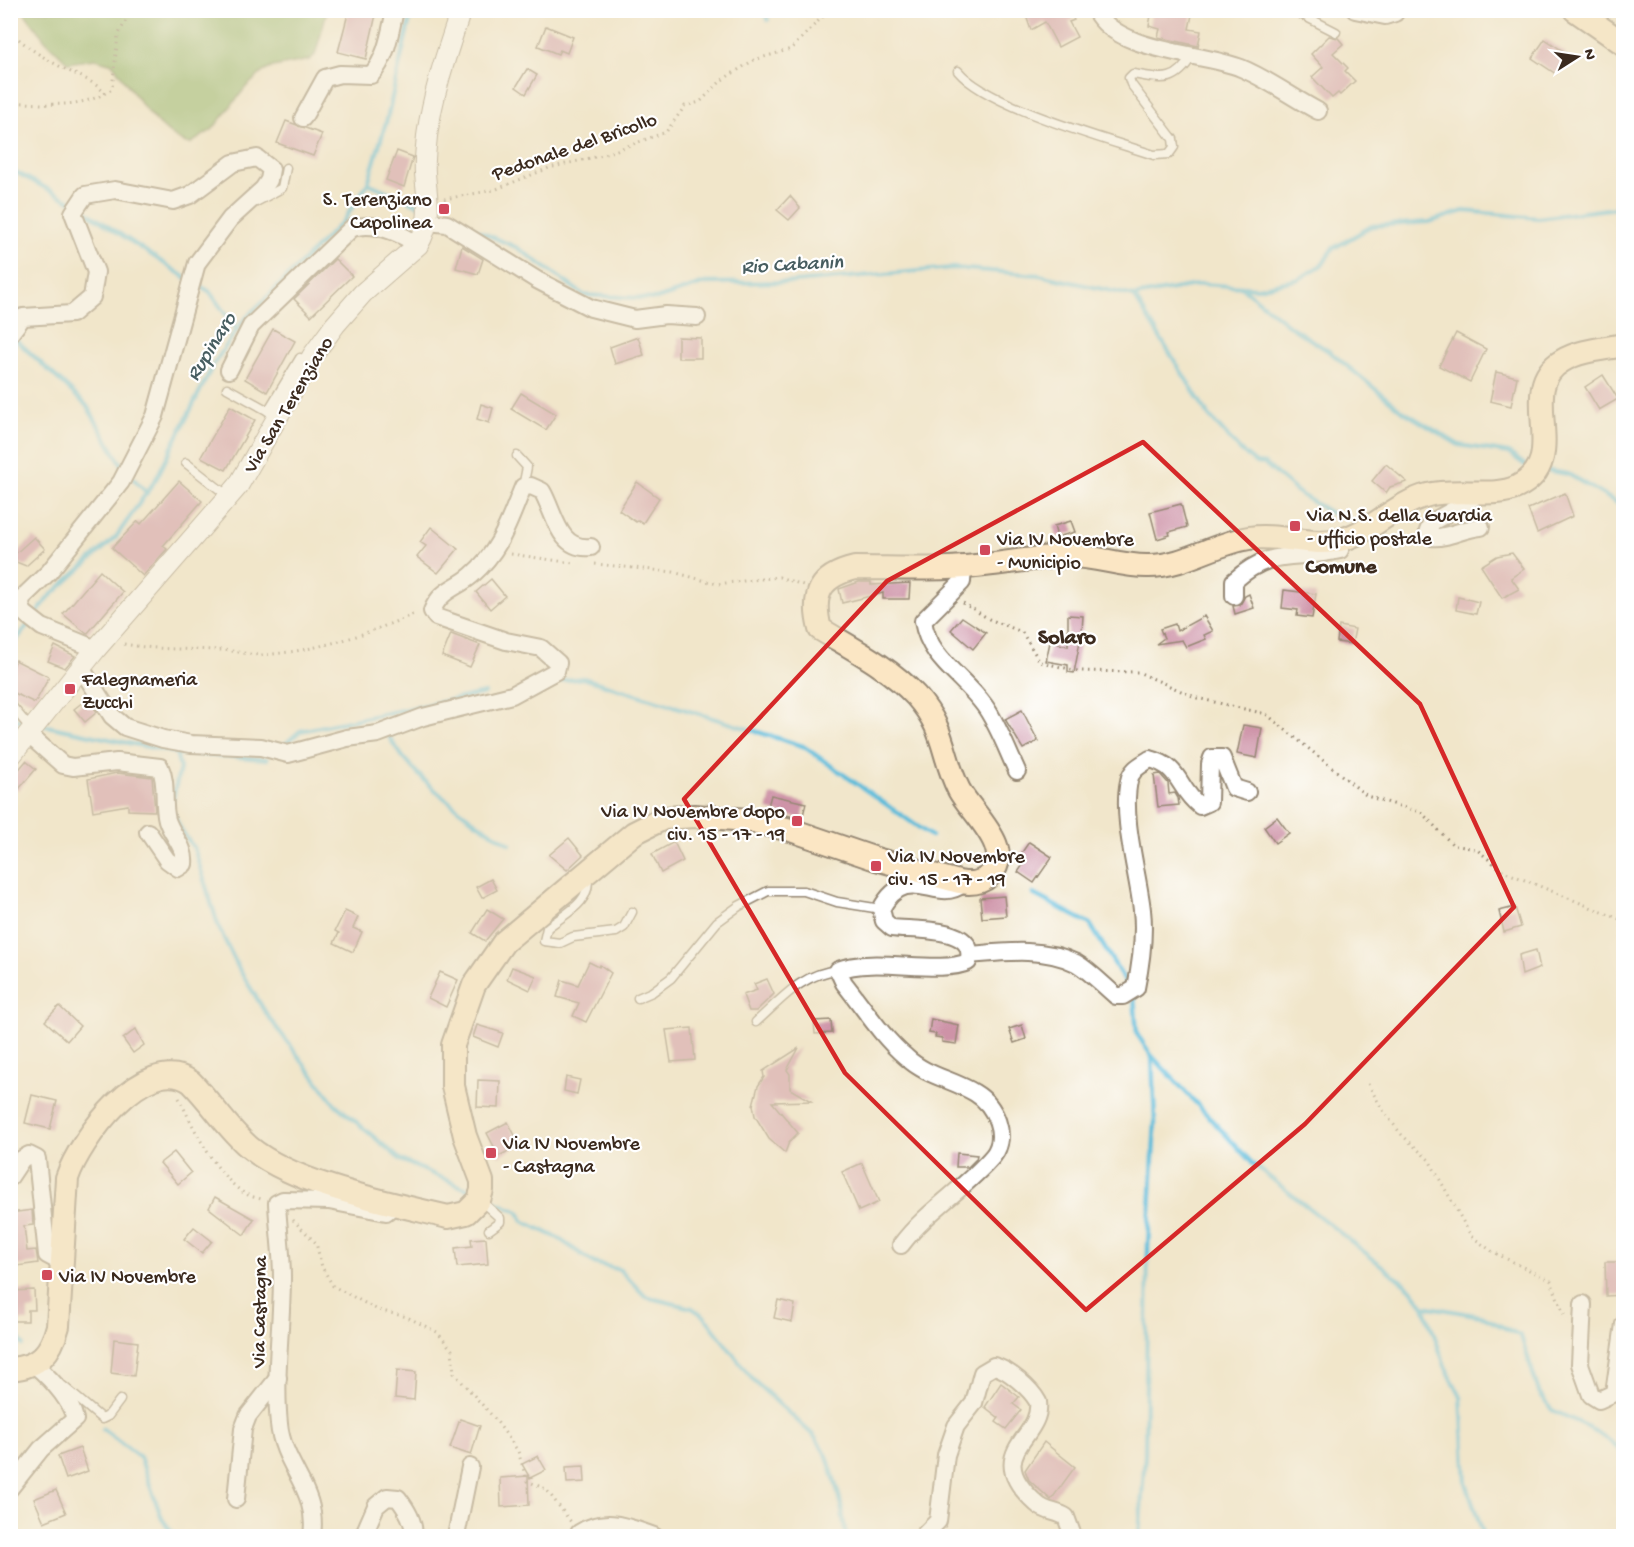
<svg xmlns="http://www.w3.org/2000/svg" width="1634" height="1547" viewBox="0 0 1634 1547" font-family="'Gochi Hand',sans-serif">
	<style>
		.forest { fill: #90b66c; stroke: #667045; stroke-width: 1.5 }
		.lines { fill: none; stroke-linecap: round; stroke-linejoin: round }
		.stream { stroke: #5cbcda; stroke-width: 4.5 }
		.building { fill: #ce93a7 }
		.service-casing { stroke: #968874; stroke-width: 11 }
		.minor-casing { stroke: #968874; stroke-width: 20 }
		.tertiary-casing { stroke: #968874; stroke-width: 22 }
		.secondary-casing { stroke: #968874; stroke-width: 26 }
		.path { stroke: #968874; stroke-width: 3; stroke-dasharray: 1.5 4.5; stroke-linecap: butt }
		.service { stroke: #fff; stroke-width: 8 }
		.minor { stroke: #fff; stroke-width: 16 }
		.tertiary { stroke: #fff; stroke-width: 20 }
		.secondary { stroke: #fbe6c4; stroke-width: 22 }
		.marked { fill: none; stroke: #d62828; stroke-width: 4.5; stroke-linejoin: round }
		.poi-dot { fill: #d1495b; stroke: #fff; stroke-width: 2 }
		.labels { text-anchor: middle; stroke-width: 4.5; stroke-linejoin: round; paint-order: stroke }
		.street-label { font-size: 20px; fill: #3b2a1e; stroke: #fff }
		.poi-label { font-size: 20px; fill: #3b2a1e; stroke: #fff; text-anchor: start }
		.water-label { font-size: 21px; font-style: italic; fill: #475d60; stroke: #fff }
		.quarter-label { font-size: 22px; font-weight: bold; fill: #3b2a1e; stroke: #fff }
	</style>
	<rect width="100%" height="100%" fill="#fff"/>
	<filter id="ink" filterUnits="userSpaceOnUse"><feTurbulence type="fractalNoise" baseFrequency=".0167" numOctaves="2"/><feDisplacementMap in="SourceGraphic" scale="12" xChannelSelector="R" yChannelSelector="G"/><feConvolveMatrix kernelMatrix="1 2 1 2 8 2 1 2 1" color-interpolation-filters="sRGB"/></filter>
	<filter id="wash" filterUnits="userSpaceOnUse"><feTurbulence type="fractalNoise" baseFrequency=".008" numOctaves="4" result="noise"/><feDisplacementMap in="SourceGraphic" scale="24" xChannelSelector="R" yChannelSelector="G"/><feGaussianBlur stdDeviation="1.35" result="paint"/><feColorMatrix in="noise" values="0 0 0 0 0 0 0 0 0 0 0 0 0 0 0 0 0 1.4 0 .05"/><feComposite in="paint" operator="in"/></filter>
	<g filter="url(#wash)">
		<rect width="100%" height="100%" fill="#f1e6cb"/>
		<path class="forest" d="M23 11H327L315 55 309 60 273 67 263 72 246 87 212 130 190 144C161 138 129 87 113 64L95 59 68 63 45 40Z"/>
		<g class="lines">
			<g class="stream">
				<path d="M763 10 768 20"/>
				<path d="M10 169 74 203"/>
				<path d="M368 183 423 207"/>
				<path d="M81 208 189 280"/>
				<path d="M458 222 518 248 584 295 656 299 705 283 794 282 953 268 1039 275 1134 296 1202 284 1258 288 1299 279 1323 264 1332 249 1372 226 1429 222 1464 211 1538 218 1624 207"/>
				<path d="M196 284 209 291 237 330"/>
				<path d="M1244 289 1291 327 1330 352 1401 410 1459 445 1509 453 1529 468"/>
				<path d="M1134 296 1209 416 1240 450 1256 463 1265 464 1301 495 1336 516"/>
				<path d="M13 337 87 406 124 469"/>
				<path d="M1544 470 1568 474 1624 507"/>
				<path d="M130 475 147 493"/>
				<path d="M35 616 48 598 116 537 156 479 213 365 242 322 344 220 368 183 387 119 412 10"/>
				<path d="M10 649 30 622"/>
				<path d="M547 683 583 678 803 746 931 836"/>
				<path d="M10 719 22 721"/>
				<path d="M42 725 176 753 267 759"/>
				<path d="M388 735C411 777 469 820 510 844"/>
				<path d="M283 746 300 731 485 693"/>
				<path d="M172 802 180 768 176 753"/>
				<path d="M173 813 181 830 194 848 219 928 239 969 267 1015 335 1104 401 1160 476 1193"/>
				<path d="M1033 894 1090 924 1134 996 1137 1034 1151 1055 1253 1164 1410 1288 1424 1306 1481 1316 1521 1336 1539 1392 1552 1410 1589 1427 1616 1446 1624 1456"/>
				<path d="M486 1198 519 1212 523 1221 558 1238 594 1263 620 1270 646 1297 692 1308 704 1316 753 1380 814 1436 827 1456 840 1499 846 1536"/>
				<path d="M1424 1306 1445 1366 1461 1397 1466 1483 1484 1536"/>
				<path d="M10 1325 23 1345"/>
				<path d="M103 1429 140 1457 162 1519 175 1536"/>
				<path d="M1139 1536 1145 1455 1148 1246 1155 1122 1152 1057"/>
			</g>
		</g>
		<g id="blocks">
			<g class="building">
				<path d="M349 10H377L366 59 338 52Z"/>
				<path d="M1024 10H1069L1074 20 1069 22 1077 37 1058 47 1045 22 1031 30Z"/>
				<path d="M1152 10H1171L1192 15 1189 29 1201 31 1198 46 1158 37 1160 29 1149 26Z"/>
				<path d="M546 26 573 37 567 53 560 50 558 54 538 46Z"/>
				<path d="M1329 36 1338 38 1343 44 1333 53 1348 68 1345 71 1355 81 1340 95 1338 93 1332 98 1312 77 1323 67 1311 54Z"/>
				<path d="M1545 39 1566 53 1561 60 1564 62 1556 74 1532 58Z"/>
				<path d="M527 69 537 75 526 94 516 87Z"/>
				<path d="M286 121 322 134 313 156 277 143Z"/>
				<path d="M397 151 413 157 404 187 386 180Z"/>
				<path d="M790 196 800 208 789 220 777 210Z"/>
				<path d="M462 246 483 259 478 274 456 268Z"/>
				<path d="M335 259 352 276 311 316 294 299Z"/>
				<path d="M273 329 295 341 267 392 245 379Z"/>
				<path d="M1456 333 1486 349 1470 382 1439 366Z"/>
				<path d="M638 337 644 355 615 364 610 347Z"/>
				<path d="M678 337 701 338V358H678Z"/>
				<path d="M1496 372 1517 377 1511 406 1490 401Z"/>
				<path d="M1603 375 1618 399 1599 410 1585 387Z"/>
				<path d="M521 393 556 414 546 430 511 409Z"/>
				<path d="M481 404 493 408 489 423 477 419Z"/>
				<path d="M230 406 255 420 226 470 201 457Z"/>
				<path d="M1386 464 1407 482 1390 487 1386 493 1372 481Z"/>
				<path d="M179 481 202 501 163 546 167 549 143 576 112 548 138 521 141 524Z"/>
				<path d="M637 482 659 498 643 523 638 520 636 522 619 510Z"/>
				<path d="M1565 493 1573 516 1537 533 1528 509Z"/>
				<path d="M1181 504 1187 527 1169 532 1170 535 1157 539 1150 512Z"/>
				<path d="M1071 521 1075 532 1057 537 1054 526Z"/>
				<path d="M431 527 458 549 438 573 417 557 426 546 420 542Z"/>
				<path d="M34 537 45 549 26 566 16 562 15 554Z"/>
				<path d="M1512 553 1524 569 1511 578 1519 589 1502 598 1481 566 1497 556Z"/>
				<path d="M100 571 123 592 87 634 63 614Z"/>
				<path d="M491 579 505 596 490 609 476 592Z"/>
				<path d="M859 582H871V585L910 583 909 599H883V593L842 603 839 589Z"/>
				<path d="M1284 590 1316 594 1312 618 1297 616 1298 610 1282 608Z"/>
				<path d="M1249 594 1254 608 1235 614 1233 606 1240 605 1245 596Z"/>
				<path d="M1458 597 1479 602 1476 614 1456 610Z"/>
				<path d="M1068 615 1083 616 1082 631 1074 673 1068 672V665L1046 661 1050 642 1068 646Z"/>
				<path d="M1204 616 1213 631 1204 635 1206 639 1186 647 1182 640 1156 644 1164 638 1160 629 1175 624 1177 631Z"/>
				<path d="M962 617 986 633 973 649 951 630Z"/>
				<path d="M1339 626 1355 629 1352 644 1337 642Z"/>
				<path d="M451 634 480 645 470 667 442 656Z"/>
				<path d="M55 646 75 656 65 668 48 661Z"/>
				<path d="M15 660 49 677 35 703 10 691V670Z"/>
				<path d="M88 698 97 712 85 722 74 709Z"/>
				<path d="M1022 710 1038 741 1023 749 1005 719Z"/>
				<path d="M1243 725 1262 728 1257 758 1237 754Z"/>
				<path d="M26 761 36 769 18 790 10 784V780Z"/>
				<path d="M117 773 152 777 155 811 128 810V805L93 811 88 779Z"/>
				<path d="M1160 774 1168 783 1169 794 1175 793 1178 798 1179 805 1158 807 1154 775Z"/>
				<path d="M771 795 806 803 802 819 767 810Z"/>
				<path d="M1277 817 1289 833 1275 843 1264 827Z"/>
				<path d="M569 838 583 855 567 870 549 855Z"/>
				<path d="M674 842 683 861 661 873 652 854Z"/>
				<path d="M1029 842 1052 857 1034 883 1018 872 1025 862 1018 858Z"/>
				<path d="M491 879 497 890 482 898 476 887Z"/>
				<path d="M1004 896 1006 916 982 918 980 898Z"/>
				<path d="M1515 907 1521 927 1504 932 1499 911Z"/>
				<path d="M487 909 503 919 485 941 472 933Z"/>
				<path d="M345 911 358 917 353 928 362 932 353 952 334 943 339 933 335 931Z"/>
				<path d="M1536 950 1540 968 1522 975 1519 955Z"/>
				<path d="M589 962 599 967 600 965 611 973 586 1022 573 1016 579 1003 557 997 562 980 578 985Z"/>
				<path d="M512 967 536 976 530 990 507 979Z"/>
				<path d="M440 972 458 980 446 1007 428 998Z"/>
				<path d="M767 979 774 994 756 1011H749L743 995 757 990 754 984Z"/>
				<path d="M59 1006 80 1026 67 1041 45 1021Z"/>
				<path d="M931 1019 959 1025 956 1044 942 1042V1038L935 1037 936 1034 929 1033Z"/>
				<path d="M831 1020 832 1033 815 1034 814 1021Z"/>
				<path d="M477 1025 503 1033 498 1047 473 1037Z"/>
				<path d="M1022 1025 1026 1039 1014 1043 1009 1029Z"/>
				<path d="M692 1028 695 1060 671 1062 666 1030Z"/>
				<path d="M136 1029 144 1045 133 1053 123 1039Z"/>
				<path d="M799 1048 787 1070 790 1074V1089L811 1101 772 1102 798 1133 789 1142 785 1153 769 1139 755 1116 753 1105 758 1086 764 1077 763 1071Z"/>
				<path d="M566 1077 580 1080 577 1094 564 1091Z"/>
				<path d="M478 1080 500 1081 499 1108 477 1107Z"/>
				<path d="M32 1095 57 1101 50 1129 25 1123Z"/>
				<path d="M508 1122 520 1145 499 1156 487 1133Z"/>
				<path d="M174 1152 191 1173 178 1184 160 1163Z"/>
				<path d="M957 1153 977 1155 976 1159 968 1167H956Z"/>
				<path d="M862 1163 879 1202 859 1211 842 1172Z"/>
				<path d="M215 1197 254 1219 244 1235 209 1208Z"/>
				<path d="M32 1210 33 1225 24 1226 27 1251 36 1250 38 1263 10 1267V1213Z"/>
				<path d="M194 1227 212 1241 202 1253 184 1239Z"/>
				<path d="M486 1238 488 1264 457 1267 455 1248 472 1246 471 1239Z"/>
				<path d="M1605 1262H1619L1620 1273H1623V1295L1606 1296Z"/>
				<path d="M34 1290 35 1310H28V1321H11L10 1291Z"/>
				<path d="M778 1300 795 1304 792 1322 774 1318Z"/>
				<path d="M114 1339 138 1342 134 1376 111 1373Z"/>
				<path d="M397 1370 416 1372 414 1400 395 1398Z"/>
				<path d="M1001 1383 1019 1397 1013 1404 1021 1410 1006 1429 996 1422 999 1418 985 1407Z"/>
				<path d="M460 1419 480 1426 471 1455 450 1448Z"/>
				<path d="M1044 1442 1075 1467 1051 1500 1029 1480 1025 1470Z"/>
				<path d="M80 1448 88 1471 66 1479 58 1456Z"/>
				<path d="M538 1456 546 1470 530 1478 522 1464Z"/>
				<path d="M584 1466 585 1482 567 1483 566 1467Z"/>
				<path d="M528 1476 529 1505 501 1507 500 1478Z"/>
				<path d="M56 1490 66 1513 44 1522 34 1499Z"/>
			</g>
		</g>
	</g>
	<g filter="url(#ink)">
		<use href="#blocks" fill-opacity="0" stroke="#968874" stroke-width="1.5"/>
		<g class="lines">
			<g class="service-casing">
				<g id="service">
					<path d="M1293 10 1336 32"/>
					<path d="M958 71C988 107 1106 139 1154 155L1169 154 1174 147 1173 139 1131 84 1129 78 1133 74C1163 79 1175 84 1192 56"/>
					<path d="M256 202 282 188 286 168"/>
					<path d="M227 388 272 413"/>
					<path d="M268 411 300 358"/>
					<path d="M517 456 527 467 523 487"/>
					<path d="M186 463 228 496"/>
					<path d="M10 704 31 729"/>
					<path d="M587 876C593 902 564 914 547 928L544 941 560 943 573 937 616 932 624 927 632 912"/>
					<path d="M638 998 652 992 671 978 717 922 739 906 768 891H804L837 902 881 909"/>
					<path d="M756 1022C783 998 801 974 838 970"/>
					<path d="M480 1200 500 1218V1222L489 1230"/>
					<path d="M63 1386 102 1419 108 1416 120 1400"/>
				</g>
			</g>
			<g class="minor-casing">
				<g id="minor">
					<path d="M1095 10C1117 53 1202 52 1241 68 1266 78 1293 98 1318 111"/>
					<path d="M1355 10 1385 16 1395 13"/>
					<path d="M303 118 325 78 340 74 371 75C387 58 390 32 395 10"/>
					<path d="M428 222 447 224 537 280 591 308 635 319 666 315 697 317"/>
					<path d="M10 334 23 317 72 314 92 297 96 272 73 213 85 195 115 190 173 201 190 195 233 163 257 158 271 169 269 180 263 189 230 219 197 263 155 416 121 482 49 572 22 598 21 606 24 613 42 627 96 649"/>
					<path d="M229 370 251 326 352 228C375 221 400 233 418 245"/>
					<path d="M1480 490 1471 500 1432 522 1428 531 1432 537C1446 539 1464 528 1481 527"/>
					<path d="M963 568 962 582 923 621C929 659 963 676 984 705 998 724 1007 750 1017 771"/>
					<path d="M1234 596V581C1273 546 1294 561 1340 550L1344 540"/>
					<path d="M81 668 112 716 125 727 163 739 191 744 261 747 288 754 347 738 378 734 423 717 512 695 556 671 558 663 541 648 506 641 436 617 432 611C441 589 456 589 472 575 501 550 509 521 523 487L531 486 542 491C555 513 558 551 591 547"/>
					<path d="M29 735 63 765 73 767 117 762 160 767C168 784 162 802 167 820 172 836 186 847 184 864L178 868 167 860 148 832"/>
					<path d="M970 955C1004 952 1044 947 1076 963 1090 971 1103 985 1116 996H1123L1136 988C1141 963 1145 935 1142 910 1138 873 1121 818 1129 781 1131 769 1141 765 1150 759 1182 767 1177 789 1200 806L1209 802 1210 764 1212 758H1222L1234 788 1247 792"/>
					<path d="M10 1177 22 1159 29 1155 37 1159 47 1255 62 1263"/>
					<path d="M901 1245C927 1210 965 1189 993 1156 1009 1136 995 1105 975 1093 952 1079 926 1076 906 1057 882 1037 864 1008 844 983L838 970C875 956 938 975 968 962 980 925 912 931 892 928L884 921 881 909C907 861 937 904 961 885"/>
					<path d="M1583 1304 1580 1364 1591 1395 1599 1400 1614 1393 1624 1324"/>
					<path d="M10 1488 41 1449 75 1419C70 1398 51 1379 35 1365"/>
					<path d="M236 1499 243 1429 248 1416 278 1378"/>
					<path d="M579 1533C607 1516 627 1527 654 1536"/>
					<path d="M312 1536C319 1489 283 1467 279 1424 274 1375 282 1326 282 1277 282 1253 278 1228 277 1203L283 1200 329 1201 386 1212 392 1207"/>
					<path d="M363 1536 376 1506 387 1497 398 1498C407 1510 414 1521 414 1536"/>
					<path d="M456 1536 470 1467"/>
					<path d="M923 1536 938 1521 946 1455 956 1426 974 1403 982 1373 994 1366C1008 1369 1031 1389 1038 1402 1043 1440 979 1452 1037 1504 1045 1512 1057 1511 1066 1517L1073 1536"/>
				</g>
			</g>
			<g class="tertiary-casing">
				<path id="tertiary" d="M10 757 96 649 238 486 313 355 335 325 363 293 418 245C433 220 427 200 425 173 424 161 426 148 427 136 433 92 447 52 461 10"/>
			</g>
			<g class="secondary-casing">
				<g id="secondary">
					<path d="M1575 10 1624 44"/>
					<path d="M10 1369C39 1367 51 1353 58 1326L67 1178C79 1141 145 1050 191 1082 211 1102 228 1129 249 1147 295 1185 390 1203 448 1217L466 1213 479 1200 482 1190V1181L465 1136 453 1086V1045L474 985 504 942 634 833 664 818 694 816 748 820 791 830 876 859 959 882C970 884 980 884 989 876 1017 850 972 814 959 790 941 755 947 731 916 696 889 667 853 649 820 629 811 594 820 576 855 568 891 568 928 570 964 567 999 565 1033 557 1068 556 1095 555 1122 567 1149 566 1184 566 1215 543 1249 538 1280 533 1312 548 1344 539 1374 530 1396 503 1428 495 1454 488 1496 498 1517 487 1574 460 1514 389 1562 361 1580 350 1604 349 1624 345"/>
				</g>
			</g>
			<g class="path">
				<path d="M10 31C26 47 45 59 65 69 82 78 91 79 105 93"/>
				<path d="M10 102C45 104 82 110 112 89L118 35 132 10"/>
				<path d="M444 199 494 190 549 168 603 155 666 132 685 106 700 102 722 80 754 60 791 49 829 10"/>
				<path d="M511 554 573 563"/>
				<path d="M595 564 673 572 717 584 779 577 803 585"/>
				<path d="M963 603 989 619 1022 632 1040 662 1078 671 1138 672 1197 698 1266 714 1367 796 1422 813 1453 845 1476 849 1503 871 1624 921"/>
				<path d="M124 644C157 650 188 649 220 650 234 650 248 655 262 655 316 651 366 635 416 613"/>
				<path d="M1368 1084 1384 1112 1401 1134 1429 1160 1471 1236 1493 1252 1551 1281 1565 1317"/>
				<path d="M179 1098C193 1127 217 1178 246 1194 251 1197 259 1198 264 1200"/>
				<path d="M293 1220 316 1243 322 1267 333 1286 378 1310 407 1317 437 1332 452 1350 454 1373 495 1419 518 1451 527 1481 546 1489 571 1522"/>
			</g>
			<use href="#service" class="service"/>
			<use href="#minor" class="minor"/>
			<use href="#tertiary" class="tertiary"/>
			<use href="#secondary" class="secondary"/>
		</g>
	</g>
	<path d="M0 0H1634V1547H0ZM1143 442 1420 704 1514 907 1305 1124 1086 1310 845 1073 684 799 887 581Z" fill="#f1e6cb" fill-opacity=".55" fill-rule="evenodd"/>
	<path class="marked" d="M1143 442 1420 704 1514 907 1305 1124 1086 1310 845 1073 684 799 887 581Z"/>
	<g class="poi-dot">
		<rect x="438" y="203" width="12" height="12" rx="3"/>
		<rect x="1289" y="520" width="12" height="12" rx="3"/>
		<rect x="979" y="544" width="12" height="12" rx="3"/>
		<rect x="64" y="683" width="12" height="12" rx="3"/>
		<rect x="791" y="815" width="12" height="12" rx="3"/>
		<rect x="870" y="860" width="12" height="12" rx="3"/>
		<rect x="485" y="1147" width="12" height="12" rx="3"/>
		<rect x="41" y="1269" width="12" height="12" rx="3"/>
	</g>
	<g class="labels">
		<g class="street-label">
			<text transform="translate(574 145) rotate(-19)" y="7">Pedonale del Bricollo</text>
			<text transform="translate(287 404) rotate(-59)" y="7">Via San Terenziano</text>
			<text transform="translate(258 1312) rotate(-89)" y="7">Via Castagna</text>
		</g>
		<g class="poi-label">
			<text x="432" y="205" text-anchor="end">S. Terenziano<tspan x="432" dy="23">Capolinea</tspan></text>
			<text x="1307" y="521">Via N.S. della Guardia<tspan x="1307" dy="23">- ufficio postale</tspan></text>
			<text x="997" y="545">Via IV Novembre<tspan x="997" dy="23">- Municipio</tspan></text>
			<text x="82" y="685">Falegnameria<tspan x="82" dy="23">Zucchi</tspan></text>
			<text x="785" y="817" text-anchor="end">Via IV Novembre dopo<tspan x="785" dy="23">civ. 15 - 17 - 19</tspan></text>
			<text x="888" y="862">Via IV Novembre<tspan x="888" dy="23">civ. 15 - 17 - 19</tspan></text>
			<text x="503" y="1149">Via IV Novembre<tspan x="503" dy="23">- Castagna</tspan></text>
			<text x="59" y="1282">Via IV Novembre</text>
		</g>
		<g class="water-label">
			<text transform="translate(792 263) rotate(-3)" y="7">Rio Cabanin</text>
			<text transform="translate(210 346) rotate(-58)" y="7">Rupinaro</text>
		</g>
		<g class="quarter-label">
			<text x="1341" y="572">Comune</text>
			<text x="1067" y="643">Solaro</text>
		</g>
	</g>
	<rect width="1634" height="1547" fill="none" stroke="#fff" stroke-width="36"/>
	<g transform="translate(1577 57) rotate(78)" stroke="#ffffff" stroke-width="4.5" paint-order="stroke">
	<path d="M0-4.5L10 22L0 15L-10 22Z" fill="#3b2a1e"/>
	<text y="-9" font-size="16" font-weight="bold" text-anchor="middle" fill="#3b2a1e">N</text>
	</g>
</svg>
